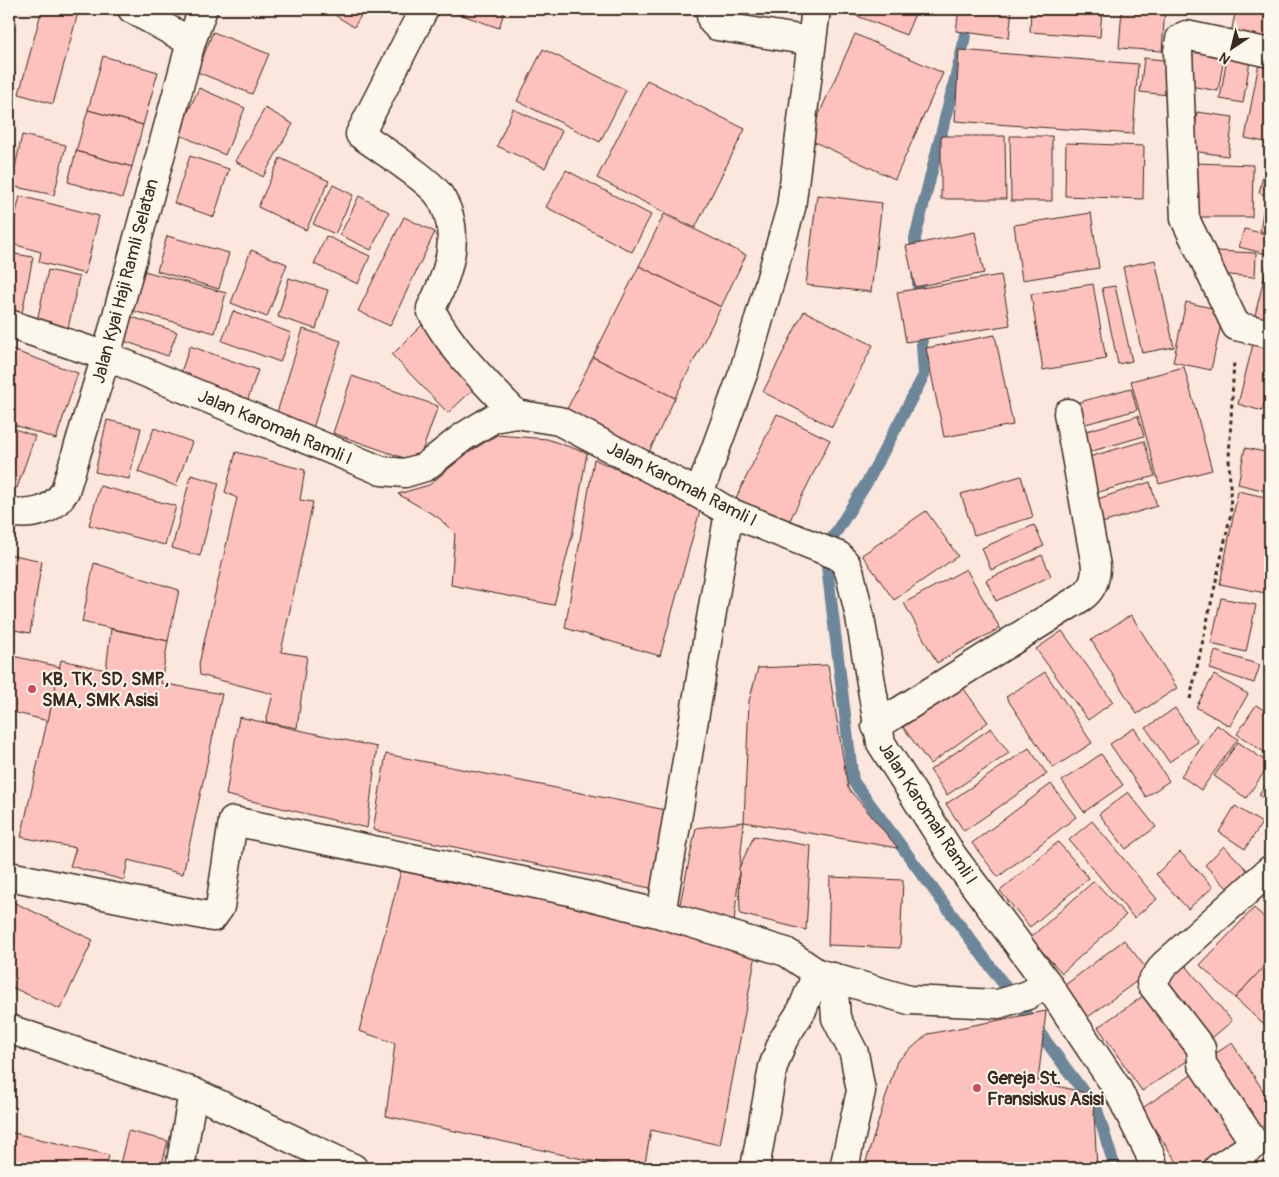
<svg xmlns="http://www.w3.org/2000/svg" width="1279" height="1177" viewBox="0 0 1279 1177" font-family="Pangolin,sans-serif">
	<style>
		.lines { fill: none; stroke-linecap: round; stroke-linejoin: round }
		.stream { stroke: #6d879a; stroke-width: 12 }
		.building { fill: #fec2be; stroke: #3b2a1e }
		.minor-casing { stroke: #3b2a1e; stroke-width: 31 }
		.path { stroke: #3b2a1e; stroke-width: 3; stroke-dasharray: 4 4; stroke-linecap: butt }
		.minor { stroke: #fbf7ec; stroke-width: 28 }
		.poi-dot { fill: #d1495b; stroke: #fbf7ec; stroke-width: 2 }
		.labels { text-anchor: middle; stroke-width: 4; stroke-linejoin: round; paint-order: stroke }
		.street-label { font-size: 18px; fill: #3b2a1e; stroke: #fbf7ec }
		.poi-label { font-size: 18px; font-weight: bold; fill: #3b2a1e; stroke: #fbf7ec; text-anchor: start }
	</style>
	<rect width="100%" height="100%" fill="#fce7de"/>
	<filter id="ink" filterUnits="userSpaceOnUse"><feTurbulence type="fractalNoise" baseFrequency=".02" numOctaves="2"/><feDisplacementMap in="SourceGraphic" scale="10" xChannelSelector="R" yChannelSelector="G"/><feConvolveMatrix kernelMatrix="1 2 1 2 8 2 1 2 1" color-interpolation-filters="sRGB"/></filter>
	<g filter="url(#ink)">
		<g class="lines">
			<path class="stream" d="M969 9 963 47 915 238 924 375 869 479 825 550 853 781 1097 1110 1115 1168"/>
		</g>
		<g class="building">
			<path d="M42 9H79L53 104 19 94Z"/>
			<path d="M325 9H365L354 27Z"/>
			<path d="M445 9H505L499 28Z"/>
			<path d="M839 9H917L906 35Z"/>
			<path d="M959 9H1012L1009 38 956 31Z"/>
			<path d="M1031 9H1102L1100 37 1030 32Z"/>
			<path d="M1122 9H1165L1162 51 1119 48Z"/>
			<path d="M1191 9H1228V11Z"/>
			<path d="M1236 9H1270V40L1231 33Z"/>
			<path d="M213 32 269 54 252 94 197 72Z"/>
			<path d="M855 34 943 73 895 179 808 139Z"/>
			<path d="M1192 47 1225 52 1218 91 1185 85Z"/>
			<path d="M543 49 626 90 600 142 517 101Z"/>
			<path d="M959 50 1138 64 1133 134 955 121Z"/>
			<path d="M1228 51 1251 55 1243 103 1220 99Z"/>
			<path d="M103 56 158 72 143 125 88 110Z"/>
			<path d="M1144 58 1173 61 1168 95 1140 92Z"/>
			<path d="M1259 63 1270 66V143L1245 138Z"/>
			<path d="M647 80 745 129 695 228 597 178Z"/>
			<path d="M199 88 245 108 225 155 178 134Z"/>
			<path d="M265 108 293 124 263 177 235 161Z"/>
			<path d="M513 109 562 131 545 168 497 146Z"/>
			<path d="M88 110 143 125 132 167 76 151Z"/>
			<path d="M1197 112 1233 117 1228 156 1192 151Z"/>
			<path d="M22 135 66 145 54 195 11 186Z"/>
			<path d="M941 136H1005L1006 199H941Z"/>
			<path d="M1010 136H1052V201H1011Z"/>
			<path d="M1066 143 1144 146 1143 199 1065 196Z"/>
			<path d="M76 151 132 167 122 198 68 182Z"/>
			<path d="M1268 155 1270 156V196L1259 193Z"/>
			<path d="M190 156 229 169 214 217 174 203Z"/>
			<path d="M280 158 329 181 306 230 258 207Z"/>
			<path d="M1194 163 1253 165 1252 217H1194Z"/>
			<path d="M566 170 651 215 632 252 546 207Z"/>
			<path d="M333 185 353 195 335 234 313 224Z"/>
			<path d="M817 195 882 203 871 292 806 285Z"/>
			<path d="M20 196 99 216 85 274 39 262 41 252 9 243Z"/>
			<path d="M359 196 389 212 371 250 340 235Z"/>
			<path d="M1264 205 1270 206V233L1260 231Z"/>
			<path d="M1091 213 1099 268 1022 280 1014 225Z"/>
			<path d="M664 214 746 255 721 307 639 266Z"/>
			<path d="M404 217 435 232 390 326 358 311Z"/>
			<path d="M1244 229 1270 235V255L1239 247Z"/>
			<path d="M975 232 984 273 915 287 906 246Z"/>
			<path d="M167 236 229 253 219 289 157 271Z"/>
			<path d="M326 236 370 256 358 284 314 264Z"/>
			<path d="M251 250 287 264 267 317 231 303Z"/>
			<path d="M1217 251 1256 253 1255 277 1216 274Z"/>
			<path d="M9 253 33 257 20 323 9 321Z"/>
			<path d="M1155 260 1174 347 1142 353 1123 267Z"/>
			<path d="M639 266 721 307 675 398 593 357Z"/>
			<path d="M1267 266 1270 267V323L1254 319Z"/>
			<path d="M48 270 79 277 67 333 36 326Z"/>
			<path d="M144 271 226 293 215 333 133 311Z"/>
			<path d="M1001 275 1010 325 906 342 897 292Z"/>
			<path d="M289 278 328 290 316 329 278 317Z"/>
			<path d="M1093 284 1106 359 1043 370 1031 294Z"/>
			<path d="M1115 286 1132 361 1118 364 1102 288Z"/>
			<path d="M1186 302 1224 311 1211 370 1173 362Z"/>
			<path d="M233 311 291 333 280 362 222 341Z"/>
			<path d="M804 311 873 345 832 427 763 392Z"/>
			<path d="M129 316 177 332 168 356 121 340Z"/>
			<path d="M423 324 480 383 448 413 392 355Z"/>
			<path d="M303 329 341 341 311 434 274 422Z"/>
			<path d="M995 335 1013 425 944 437 926 348Z"/>
			<path d="M1254 340 1270 345V379L1262 411 1238 404Z"/>
			<path d="M190 346 258 370 248 399 180 375Z"/>
			<path d="M9 349 78 373 56 439 9 423Z"/>
			<path d="M593 357 675 398 648 454 565 413Z"/>
			<path d="M1184 367 1212 470 1159 484 1131 381Z"/>
			<path d="M352 376 438 406 418 463 333 433Z"/>
			<path d="M1131 388 1137 410 1082 425 1076 403Z"/>
			<path d="M1270 399V415L1266 414Z"/>
			<path d="M777 414 830 440 785 530 733 504Z"/>
			<path d="M1138 416 1144 436 1086 453 1080 433Z"/>
			<path d="M107 420 141 428 129 479 95 472Z"/>
			<path d="M9 427 35 436 17 488 9 486Z"/>
			<path d="M154 428 192 442 176 486 138 472Z"/>
			<path d="M497 435 547 439 587 453 573 532 554 605 451 585 455 534 439 518 398 494 429 485 469 452Z"/>
			<path d="M1144 441 1155 476 1092 494 1082 459Z"/>
			<path d="M1245 448 1270 453V492L1238 484Z"/>
			<path d="M236 452 305 470 300 500 313 502 281 652 307 656 297 728 266 722 273 694 200 675 199 664 237 498 225 492Z"/>
			<path d="M594 459 701 507 660 656 565 628Z"/>
			<path d="M191 475 219 483 200 556 172 548Z"/>
			<path d="M1021 476 1033 517 974 535 961 494Z"/>
			<path d="M1150 482 1157 506 1099 524 1091 501Z"/>
			<path d="M100 486 176 506 165 545 89 525Z"/>
			<path d="M1238 491 1270 498V594L1220 584Z"/>
			<path d="M926 511 958 556 894 600 862 555Z"/>
			<path d="M1034 525 1044 546 991 570 982 548Z"/>
			<path d="M9 554 42 561 30 633 9 629Z"/>
			<path d="M1042 555 1051 576 996 601 986 580Z"/>
			<path d="M94 563 179 590 168 641 82 622Z"/>
			<path d="M966 569 1000 628 937 663 904 603Z"/>
			<path d="M1221 598 1256 605 1246 652 1211 644Z"/>
			<path d="M1131 615 1177 688 1137 714 1091 640Z"/>
			<path d="M111 629 168 641 161 683 222 694 183 874 128 860 124 880 70 866 76 848 21 837 61 660 106 670Z"/>
			<path d="M1062 631 1113 702 1088 720 1036 649Z"/>
			<path d="M1215 651 1260 665 1254 683 1210 669Z"/>
			<path d="M9 655 60 667 48 721 9 711Z"/>
			<path d="M828 665 848 788 898 848 744 822 749 701 758 668Z"/>
			<path d="M1045 672 1092 743 1053 768 1006 697Z"/>
			<path d="M1214 675 1248 694 1230 726 1196 707Z"/>
			<path d="M961 685 988 722 930 764 903 727Z"/>
			<path d="M1270 689V702L1264 698Z"/>
			<path d="M1256 705 1270 714V756L1237 734Z"/>
			<path d="M1175 708 1198 742 1169 762 1146 728Z"/>
			<path d="M239 717 377 747 367 828 226 795Z"/>
			<path d="M1217 725 1238 739 1201 790 1181 776Z"/>
			<path d="M991 728 1009 753 947 795 930 770Z"/>
			<path d="M1134 728 1169 781 1146 797 1110 744Z"/>
			<path d="M1238 742 1270 764 1246 798 1214 776Z"/>
			<path d="M1029 748 1047 774 964 831 946 804Z"/>
			<path d="M386 754 666 810 655 889 373 830Z"/>
			<path d="M1101 754 1123 785 1084 812 1062 781Z"/>
			<path d="M1270 779V803L1259 795Z"/>
			<path d="M1051 784 1076 817 998 877 972 843Z"/>
			<path d="M1128 792 1156 827 1126 849 1099 814Z"/>
			<path d="M1235 806 1262 823 1245 849 1219 832Z"/>
			<path d="M1092 821 1157 899 1134 918 1069 840Z"/>
			<path d="M744 822 734 923 678 913 696 828Z"/>
			<path d="M754 836 811 846 806 930 740 914 739 868Z"/>
			<path d="M1058 842 1089 878 1030 927 1000 891Z"/>
			<path d="M1224 846 1251 874 1232 893 1205 865Z"/>
			<path d="M1180 852 1213 887 1188 909 1156 874Z"/>
			<path d="M402 867 757 949 720 1145 651 1130 644 1168H624L386 1116 395 1043 359 1031Z"/>
			<path d="M830 877 903 880 900 948 828 945Z"/>
			<path d="M1094 881 1126 915 1062 973 1030 938Z"/>
			<path d="M9 900 93 940 60 1009 9 986Z"/>
			<path d="M1254 908 1270 923V960L1235 998 1200 965Z"/>
			<path d="M1124 940 1149 972 1084 1020 1060 989Z"/>
			<path d="M1270 960V1017L1263 1024 1235 998Z"/>
			<path d="M1182 961 1232 1021 1206 1043 1156 983Z"/>
			<path d="M1152 990 1196 1055 1142 1091 1098 1027Z"/>
			<path d="M1046 1011 1038 1081 1093 1095 1097 1168H864L897 1061 928 1034Z"/>
			<path d="M1232 1043 1270 1101V1152L1266 1155 1205 1060Z"/>
			<path d="M1202 1068 1252 1141 1212 1168H1181L1141 1109Z"/>
			<path d="M128 1131 168 1141 161 1168H119Z"/>
			<path d="M9 1132 109 1155 106 1168H9Z"/>
		</g>
		<g class="lines">
			<g class="minor-casing">
				<g id="minor">
					<path d="M132 9 191 42"/>
					<path d="M424 9 360 134C379 148 428 179 439 195 463 230 449 274 431 308L432 312C452 350 486 383 516 414"/>
					<path d="M710 9 712 21 717 26 811 41"/>
					<path d="M1270 53 1186 35 1180 39 1178 51 1185 219 1236 326 1270 334"/>
					<path d="M9 324 106 356 382 471 405 473 425 467 463 437 494 418 516 414 559 421 699 494 729 512 839 556 846 564 850 574 860 617 881 743 952 855 1047 983 1117 1088 1149 1152 1154 1168"/>
					<path d="M699 494 744 371 791 208 816 9"/>
					<path d="M9 512C32 516 52 512 65 491L106 356 191 42 203 9"/>
					<path d="M876 726 1082 597C1093 589 1096 579 1096 566L1068 413"/>
					<path d="M9 876 213 917 220 907 233 821 565 890 661 914 786 952 817 973 909 1000 998 1004 1028 995 1047 983"/>
					<path d="M661 914 729 512"/>
					<path d="M833 977 836 1018 854 1053 861 1091 844 1168"/>
					<path d="M9 1029 193 1092 353 1168"/>
					<path d="M180 1168 193 1092"/>
					<path d="M755 1168 773 1067 783 1040 802 1010 817 973"/>
					<path d="M1218 1168 1255 1144 1202 1064 1201 1048 1151 983 1164 965 1270 870"/>
				</g>
			</g>
			<path class="path" d="M1190 699 1231 513 1229 458 1234 361"/>
			<use href="#minor" class="minor"/>
		</g>
	</g>
	<g class="poi-dot">
		<circle cx="32" cy="689" r="5"/>
		<circle cx="977" cy="1088" r="5"/>
	</g>
	<g class="labels">
		<g class="street-label">
			<text transform="translate(125 281) rotate(-75)" y="6">Jalan Kyai Haji Ramli Selatan</text>
			<text transform="translate(275 427) rotate(23)" y="6">Jalan Karomah Ramli I</text>
			<text transform="translate(682 484) rotate(27)" y="6">Jalan Karomah Ramli I</text>
			<text transform="translate(928 813) rotate(57)" y="6">Jalan Karomah Ramli I</text>
		</g>
		<g class="poi-label">
			<text x="42" y="685">KB, TK, SD, SMP,<tspan x="42" dy="21">SMA, SMK Asisi</tspan></text>
			<text x="987" y="1084">Gereja St.<tspan x="987" dy="21">Fransiskus Asisi</tspan></text>
		</g>
	</g>
	<rect width="1279" height="1177" fill="none" stroke="#fbf7ec" stroke-width="30"/>
	<rect x="15" y="15" width="1249" height="1147" fill="none" stroke="#3b2a1e" stroke-width="2" filter="url(#ink)"/>
	<g transform="translate(1232 48) rotate(215)" stroke="#fbf7ec" stroke-width="4" paint-order="stroke">
	<path d="M0-4L9 19L0 12L-9 19Z" fill="#3b2a1e"/>
	<text y="-8" font-size="14" font-weight="bold" text-anchor="middle" fill="#3b2a1e">N</text>
	</g>
</svg>
